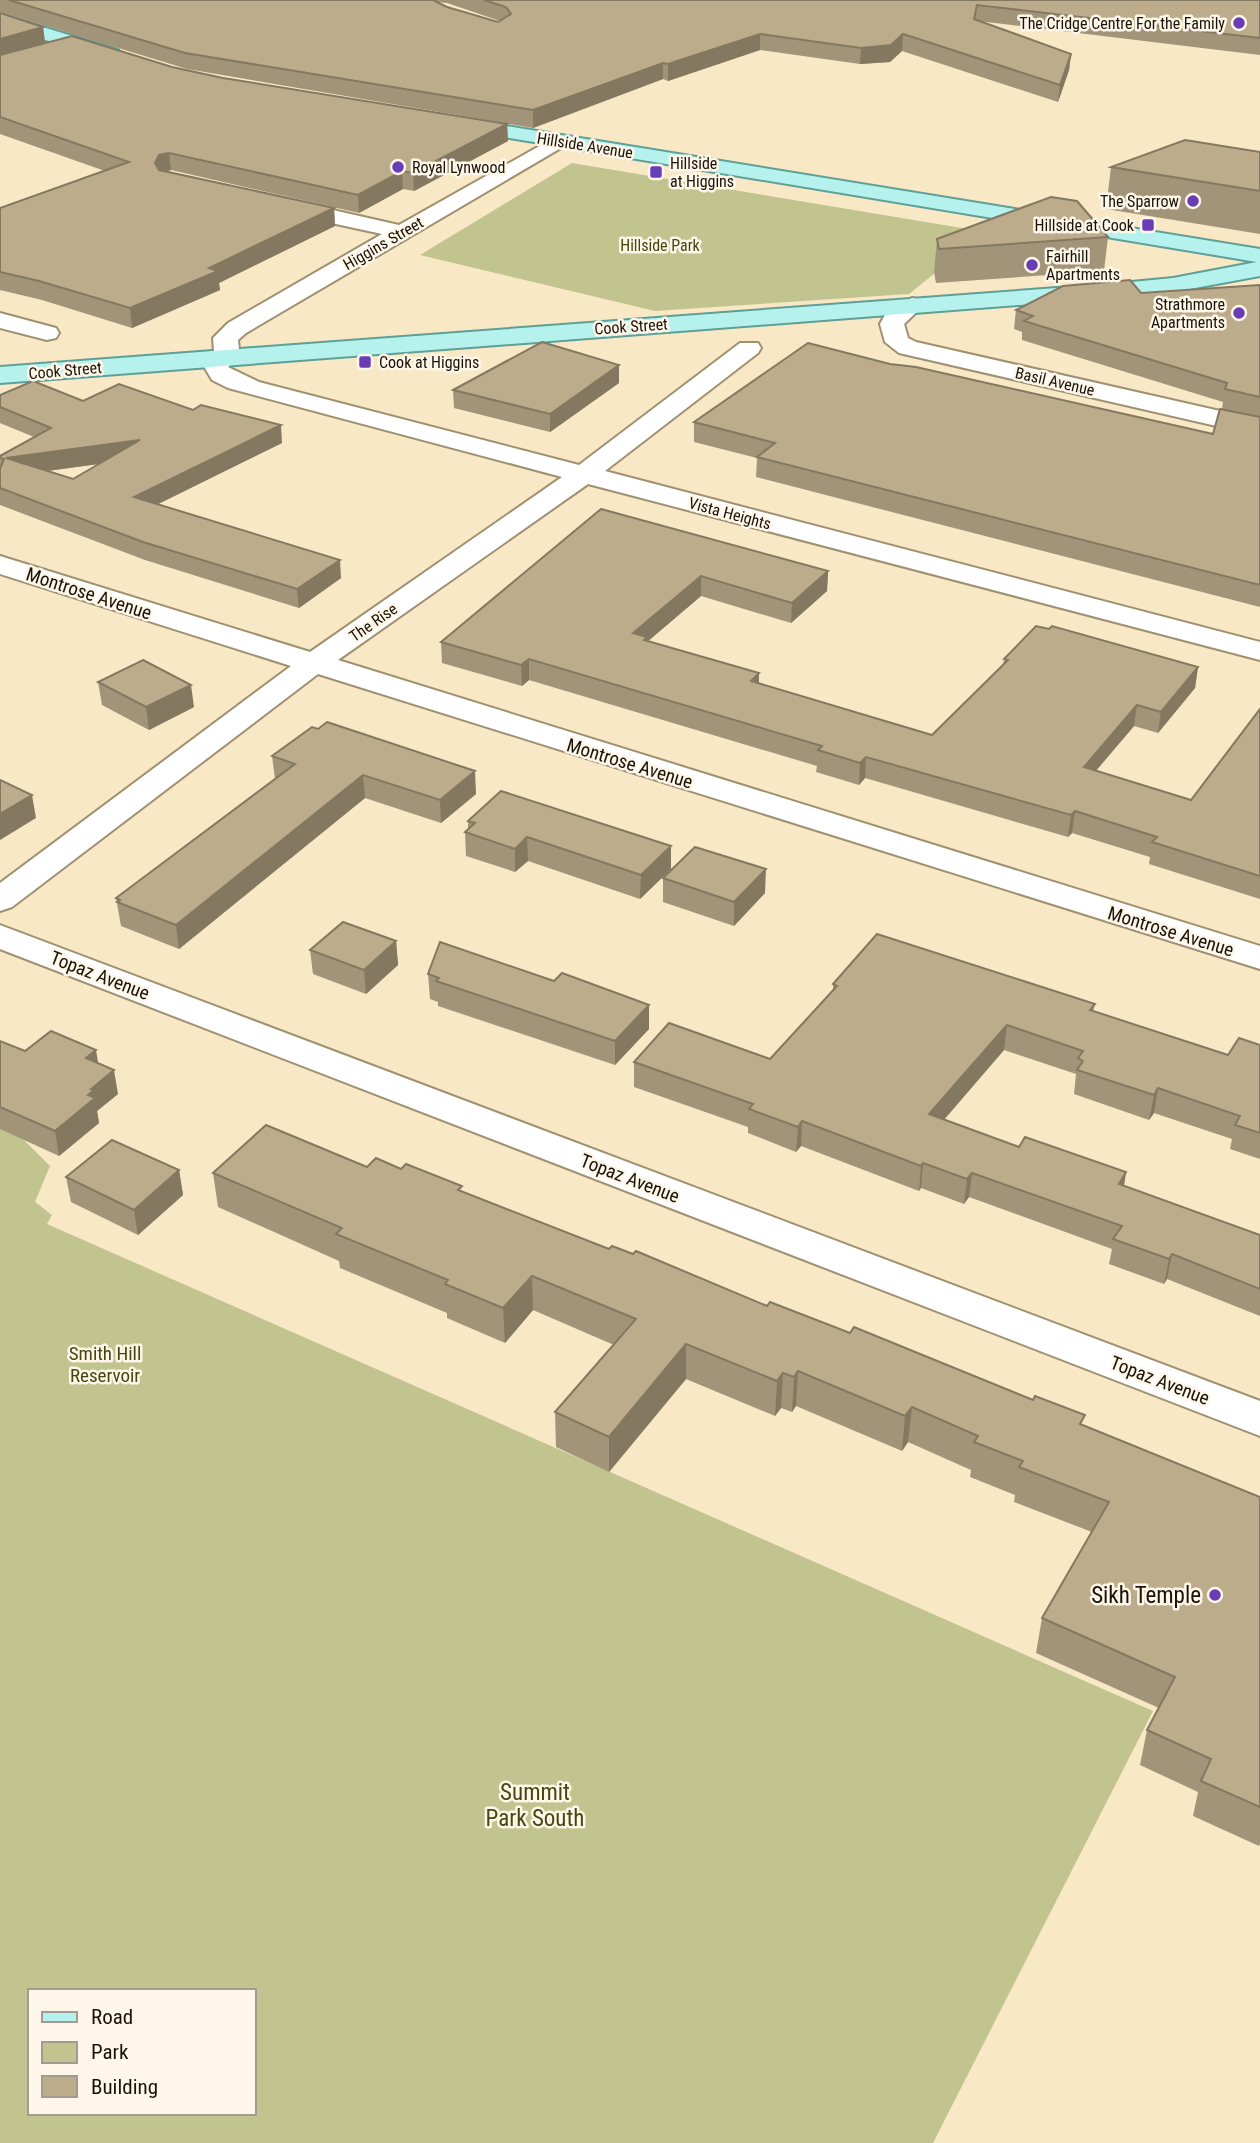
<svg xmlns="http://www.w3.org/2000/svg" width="1260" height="2143" viewBox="0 0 1260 2143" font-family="'Roboto Condensed',sans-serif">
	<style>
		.green { fill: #c2c490; fill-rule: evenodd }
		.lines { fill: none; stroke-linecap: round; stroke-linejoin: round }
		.minor-casing { stroke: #9f9070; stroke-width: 4 }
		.major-casing { stroke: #5e9f96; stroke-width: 4 }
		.minor { fill: #fff; fill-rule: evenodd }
		.major { fill: #b5f2ee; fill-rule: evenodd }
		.wall { fill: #a29478; fill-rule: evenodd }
		.shaded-wall { fill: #847861 }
		.building { fill: #bcac8b; stroke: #847861; stroke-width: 2; fill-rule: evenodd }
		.poi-dot { fill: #693db5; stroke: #fdf6e9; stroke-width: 2.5 }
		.labels { text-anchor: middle; stroke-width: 5; stroke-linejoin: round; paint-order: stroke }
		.far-poi-label { font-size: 16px; fill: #191307; stroke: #fdf6e9; text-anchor: end }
		.far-street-label { font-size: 16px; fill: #191307; stroke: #fdf6e9 }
		.far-park-label { font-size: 16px; fill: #46460f; stroke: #fdf6e9 }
		.street-label { font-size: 19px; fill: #191307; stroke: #fdf6e9 }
		.park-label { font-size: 19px; fill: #46460f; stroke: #fdf6e9 }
		.near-poi-label { font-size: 23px; fill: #191307; stroke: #fdf6e9; text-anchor: end }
		.near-park-label { font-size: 23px; fill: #46460f; stroke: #fdf6e9 }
	</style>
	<rect width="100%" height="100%" fill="#f9e8c5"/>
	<g class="green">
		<path d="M572 163 986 232 909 294 655 311 420 255Z"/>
		<path d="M0 1124 14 1130 50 1166 35 1202 52 1215 47 1224 1153 1711 933 2143H0ZM30 1991H254V2113H30Z"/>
	</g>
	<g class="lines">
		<g class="minor-casing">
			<g id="minor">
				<path d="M559 135 570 141 566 145 246 333 238 340 240 358 228 367 259 382 579 465 740 343H758L761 348 758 353 605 471 1260 642V660L588 484 338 660 1260 946V969L318 674 12 907 0 911V883L291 666 0 574V556L310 652 562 477 228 388 212 380 199 358 203 353 214 351 213 338 228 323 382 234 276 211 273 206 276 201 284 199 399 225Z"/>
				<path d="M912 298 921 300 924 305 904 324 908 338 916 342 1260 420V436L899 353 885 342 880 324 887 311Z"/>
				<path d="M0 313 56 328 59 333 56 338 47 340 0 328Z"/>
				<path d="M0 925 1260 1401V1436L0 949Z"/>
			</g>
		</g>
		<g class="major-casing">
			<g id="major">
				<path d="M0 14 118 50 121 54 111 60 0 26Z"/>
				<path d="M457 118 1260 249V276L1173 292 1111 298 0 383V367L1111 284 1173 278 1257 262 450 128 447 124Z"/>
			</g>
		</g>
		<use href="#minor" class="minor"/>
		<use href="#major" class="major"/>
	</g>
	<g class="wall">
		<path d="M0 0H1260V55L978 21 1071 54 1069 70 1058 102 902 51 890 62 860 64 760 50 668 81 663 79 533 128 187 69 0 12ZM436 2 447 3 500 21 498 22 447 7Z"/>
		<path d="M0 13 43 27 45 43 172 67 223 78 507 124 508 141 414 191 403 189 359 213 171 170 167 171 334 208 335 226 219 283 220 290 132 328 42 300 0 290V208L105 171 0 134Z"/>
		<path d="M1260 152V234L1106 209 1111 167Z"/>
		<path d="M1108 237 1104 271 936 283 934 272 937 239Z"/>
		<path d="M1260 285V607L756 477 757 458 694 442V422L890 364 1213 434 1240 413 1222 409 1223 402 1022 340V332L1014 329 1016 310 1141 293Z"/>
		<path d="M619 383 550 432 454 408 453 390Z"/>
		<path d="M0 395 83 401 282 443 158 504 341 578 299 608 145 560 0 505V456L34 437 0 423ZM99 464 73 479 48 471Z"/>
		<path d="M601 509 828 571 827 591 791 623 701 596 648 641 759 673V683L932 735 1003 666 1004 659 1198 667 1195 688 1158 733 1134 726 1096 771 1191 800 1260 709V899L1149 864 1150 857 1072 833 1068 837 865 778 859 785 816 772 817 766 529 680 522 686 442 663 441 642Z"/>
		<path d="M98 682 194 707 149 730 102 705Z"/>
		<path d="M272 756 476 794 441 823 365 798 179 949 121 926 116 898 275 779Z"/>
		<path d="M468 821 671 869 640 899 528 861 515 872 466 856 465 832 468 829Z"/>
		<path d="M663 878 765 893 734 926 663 902Z"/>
		<path d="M396 941 398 965 366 994 313 974 310 950Z"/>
		<path d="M428 974 649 1029 615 1065 438 1006V1002L430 999Z"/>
		<path d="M833 984 1095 1004 1093 1012 1228 1055 1260 1045V1159L1230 1149 1232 1139 1154 1113 1149 1120 1074 1094 1076 1074 1004 1050 944 1120 1019 1147 1126 1172 1124 1186 1260 1235V1316L1167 1279 1164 1284 1109 1264 1112 1249 969 1197 964 1204 921 1188 919 1191 801 1146 796 1152 748 1133V1127L634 1087V1062L770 1059 833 990Z"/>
		<path d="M0 1041 25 1051 98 1063 118 1094 97 1111 99 1123 59 1156 0 1129Z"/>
		<path d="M367 1167 401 1169 609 1249 767 1306 1083 1425 1260 1497V1844L1259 1846 1193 1816 1198 1792 1140 1765 1147 1730 1159 1708 1036 1653 1042 1618 1092 1532 1014 1502 1015 1495 970 1477 971 1470 908 1442 902 1451 796 1406 792 1412 781 1408 775 1416 686 1379 609 1472 556 1447 555 1412 614 1345 533 1310 505 1343 447 1318V1313L340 1268 339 1261 218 1207 213 1173Z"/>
		<path d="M179 1170 183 1195 138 1235 71 1202 66 1177Z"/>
	</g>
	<g class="shaded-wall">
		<path d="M43 27 45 43 0 56V39Z"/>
		<path d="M760 34V50L668 81V64Z"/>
		<path d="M903 34 902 51 890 62 860 64 861 48Z"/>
		<path d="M1071 54 1069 70 1058 102 1060 85Z"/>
		<path d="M663 63V79L533 128V110Z"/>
		<path d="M507 124 508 141 414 191 413 173Z"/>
		<path d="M169 153 171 170 161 172 155 163 159 155Z"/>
		<path d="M402 171 403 189 359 213 358 195Z"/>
		<path d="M334 208 335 226 219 283 220 290 132 328 130 308 209 268Z"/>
		<path d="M619 365V383L550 432V414Z"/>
		<path d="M281 425 282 443 136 515 134 497Z"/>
		<path d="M140 440 142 458 9 476 6 458Z"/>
		<path d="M340 560 341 578 299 608 297 589Z"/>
		<path d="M828 571 827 591 791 623 792 603Z"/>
		<path d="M701 576V596L647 642 633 633Z"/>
		<path d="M529 659V680L522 686 521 665Z"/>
		<path d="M1198 667 1195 688 1158 733 1161 712Z"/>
		<path d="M759 673V694L751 681Z"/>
		<path d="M191 685 194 707 149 730 146 707Z"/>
		<path d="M1137 705 1134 726 1081 788 1084 767Z"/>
		<path d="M866 757 865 778 859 785 860 763Z"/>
		<path d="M475 771 476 794 441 823 440 800Z"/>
		<path d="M363 775 365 798 179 949 176 925Z"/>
		<path d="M32 795 36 818 0 840V814Z"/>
		<path d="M1075 811 1072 833 1068 837 1071 815Z"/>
		<path d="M527 837 528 861 515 872V849Z"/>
		<path d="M671 846V869L640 899 641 875Z"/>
		<path d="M766 869 765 893 734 926V902Z"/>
		<path d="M396 941 398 965 366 994 364 970Z"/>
		<path d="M649 1005V1029L615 1065V1041Z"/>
		<path d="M1007 1025 1004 1050 927 1139 929 1114Z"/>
		<path d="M96 1050 100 1074 86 1058Z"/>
		<path d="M114 1070 118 1094 97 1111 99 1123 59 1156 55 1131 91 1089Z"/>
		<path d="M1158 1088 1154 1113 1149 1120 1154 1095Z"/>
		<path d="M802 1121 801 1146 796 1152 798 1127Z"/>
		<path d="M923 1163 921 1188 919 1191 921 1166Z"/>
		<path d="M179 1170 183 1195 138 1235 134 1210Z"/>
		<path d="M1126 1172 1122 1197 1119 1184Z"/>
		<path d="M972 1173 969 1197 964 1204 967 1179Z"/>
		<path d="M1172 1254 1167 1279 1164 1284 1169 1259Z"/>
		<path d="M532 1276 533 1310 505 1343 503 1308Z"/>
		<path d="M686 1344V1379L609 1472V1437Z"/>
		<path d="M798 1371 796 1406 792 1412 794 1377Z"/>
		<path d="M783 1373 781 1408 775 1416 777 1381Z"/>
		<path d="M912 1407 908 1442 902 1451 905 1416Z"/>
	</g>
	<g class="building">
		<path d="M9 0H433L447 7 498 22 511 14 506 7 484 0H1260V38L977 5 974 19 1071 54 1060 85 903 34 891 45 861 48 760 34 668 64 663 63 533 110 185 53Z"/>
		<path d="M0 13 43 27 0 39Z"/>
		<path d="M72 36 172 67 223 78 507 124 413 173 402 171 358 195 169 153 159 155 155 163 159 170 334 208 209 268 218 271 130 308 39 281 0 272V208L129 162 0 117V55Z"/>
		<path d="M1185 140 1260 152V191L1111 167Z"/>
		<path d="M1051 197 1077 201 1108 237 939 249 937 239Z"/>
		<path d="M1130 280 1141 293 1260 285V397L1225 389 1227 383 1024 321 1033 316 1016 310 1063 286Z"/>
		<path d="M542 342 619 365 550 414 453 390Z"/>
		<path d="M808 343 890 364 916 367 1213 434 1220 409 1260 417V585L757 457 775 443 694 422Z"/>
		<path d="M33 381 83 401 119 384 193 410 201 405 281 425 134 497 340 560 297 589 143 542 0 488V469L4 459 0 458V456L51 428 0 407V395ZM140 440 73 479 6 458Z"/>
		<path d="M601 509 828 571 792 603 701 576 633 633 647 637 644 640 759 673 751 681 932 735 1008 660 1004 659 1036 626 1049 629 1052 626 1198 667 1161 712 1137 705 1084 767 1191 800 1260 709V876L1152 842 1157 837 1075 811 1071 815 866 757 860 763 818 750 822 746 529 659 521 665 441 642Z"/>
		<path d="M143 660 191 685 146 707 98 682Z"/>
		<path d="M327 722 475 771 440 800 363 775 176 925 117 902 120 900 116 898 295 764 272 756 312 727 318 729Z"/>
		<path d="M0 780 32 795 0 814Z"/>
		<path d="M501 791 671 846 641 875 527 837 515 849 465 832 475 823 468 821Z"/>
		<path d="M695 847 766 869 734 902 663 878Z"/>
		<path d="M343 922 396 941 364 970 310 950Z"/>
		<path d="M877 934 1095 1004 1090 1010 1228 1055 1239 1038 1260 1045V1133L1235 1125 1240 1116 1158 1088 1154 1095 1077 1070 1083 1061 1078 1058 1083 1051 1007 1025 929 1114 1019 1147 1025 1137 1126 1172 1119 1184 1260 1235V1289L1172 1254 1169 1259 1113 1239 1122 1226 972 1173 967 1179 923 1163 921 1166 802 1121 798 1127 749 1109 753 1104 634 1062 669 1023 770 1059 837 986 833 984Z"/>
		<path d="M440 942 554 981 562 973 649 1005 615 1041 436 981 439 978 428 974Z"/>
		<path d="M51 1031 96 1050 86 1058 114 1070 91 1089 94 1090 88 1095 95 1098 55 1131 0 1107V1041L25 1051Z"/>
		<path d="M266 1125 367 1167 376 1158 401 1169 406 1164 462 1186 458 1190 609 1249 612 1246 633 1254 636 1251 767 1306 770 1302 850 1333 854 1327 1033 1400 1035 1396 1085 1415 1080 1424 1260 1497V1807L1201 1781 1211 1759 1147 1730 1175 1677 1042 1618 1109 1502 1019 1467 1023 1461 974 1442 978 1436 912 1407 905 1416 798 1371 794 1377 783 1373 777 1381 686 1344 609 1437 555 1412 636 1319 532 1276 503 1308 445 1284 448 1280 336 1234 342 1228 213 1173Z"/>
		<path d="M112 1140 179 1170 134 1210 66 1177Z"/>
	</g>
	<g class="poi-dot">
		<circle cx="1239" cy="23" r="7"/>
		<circle cx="398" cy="167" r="7"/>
		<rect x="649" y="165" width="14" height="14" rx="3.5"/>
		<circle cx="1193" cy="201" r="7"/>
		<rect x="1141" y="218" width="14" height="14" rx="3.5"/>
		<circle cx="1032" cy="265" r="7"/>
		<circle cx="1239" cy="313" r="7"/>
		<rect x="358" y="355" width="14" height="14" rx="3.5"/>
		<circle cx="1215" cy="1595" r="7"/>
	</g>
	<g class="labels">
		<g class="far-poi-label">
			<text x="1225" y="29">The Cridge Centre For the Family</text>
			<text x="670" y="169" text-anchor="start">Hillside<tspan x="670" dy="18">at Higgins</tspan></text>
			<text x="412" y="173" text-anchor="start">Royal Lynwood</text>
			<text x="1179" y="207">The Sparrow</text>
			<text x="1134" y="231">Hillside at Cook</text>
			<text x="1046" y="262" text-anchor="start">Fairhill<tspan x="1046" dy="18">Apartments</tspan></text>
			<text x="1225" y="310">Strathmore<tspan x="1225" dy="18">Apartments</tspan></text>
			<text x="379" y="368" text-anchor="start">Cook at Higgins</text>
		</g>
		<g class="far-street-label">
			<text transform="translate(585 145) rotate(9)" y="6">Hillside Avenue</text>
			<text transform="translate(383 243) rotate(-30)" y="6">Higgins Street</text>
			<text transform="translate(631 326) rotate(-4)" y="6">Cook Street</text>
			<text transform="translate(65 370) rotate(-5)" y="6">Cook Street</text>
			<text transform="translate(1055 381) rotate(13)" y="6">Basil Avenue</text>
			<text transform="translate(730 513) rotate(15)" y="6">Vista Heights</text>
			<text transform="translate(373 622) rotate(-35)" y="6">The Rise</text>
		</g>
		<g class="far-park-label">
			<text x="660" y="251">Hillside Park</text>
		</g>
		<g class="street-label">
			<text transform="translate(89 593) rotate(18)" y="7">Montrose Avenue</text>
			<text transform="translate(630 763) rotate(17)" y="7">Montrose Avenue</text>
			<text transform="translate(1171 931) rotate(17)" y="7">Montrose Avenue</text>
			<text transform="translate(100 975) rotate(21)" y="7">Topaz Avenue</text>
			<text transform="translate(630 1178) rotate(21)" y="7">Topaz Avenue</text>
			<text transform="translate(1160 1380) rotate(21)" y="7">Topaz Avenue</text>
		</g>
		<g class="park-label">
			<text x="105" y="1360">Smith Hill<tspan x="105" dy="22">Reservoir</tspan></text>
		</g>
		<g class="near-poi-label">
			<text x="1201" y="1603">Sikh Temple</text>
		</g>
		<g class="near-park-label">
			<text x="535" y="1800">Summit<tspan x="535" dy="26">Park South</tspan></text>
		</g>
	</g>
	<rect x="28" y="1989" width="228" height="126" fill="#fdf6e9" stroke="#a29b8f" stroke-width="2"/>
	<rect x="42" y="2012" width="35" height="10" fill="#b5f2ee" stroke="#a29b8f" stroke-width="2"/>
	<text x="91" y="2024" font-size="21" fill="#191307">Road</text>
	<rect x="42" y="2042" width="35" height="21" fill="#c2c490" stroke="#a29b8f" stroke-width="2"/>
	<text x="91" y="2059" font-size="21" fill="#191307">Park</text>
	<rect x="42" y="2076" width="35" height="21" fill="#bcac8b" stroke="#a29b8f" stroke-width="2"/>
	<text x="91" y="2094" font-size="21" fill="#191307">Building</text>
</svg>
